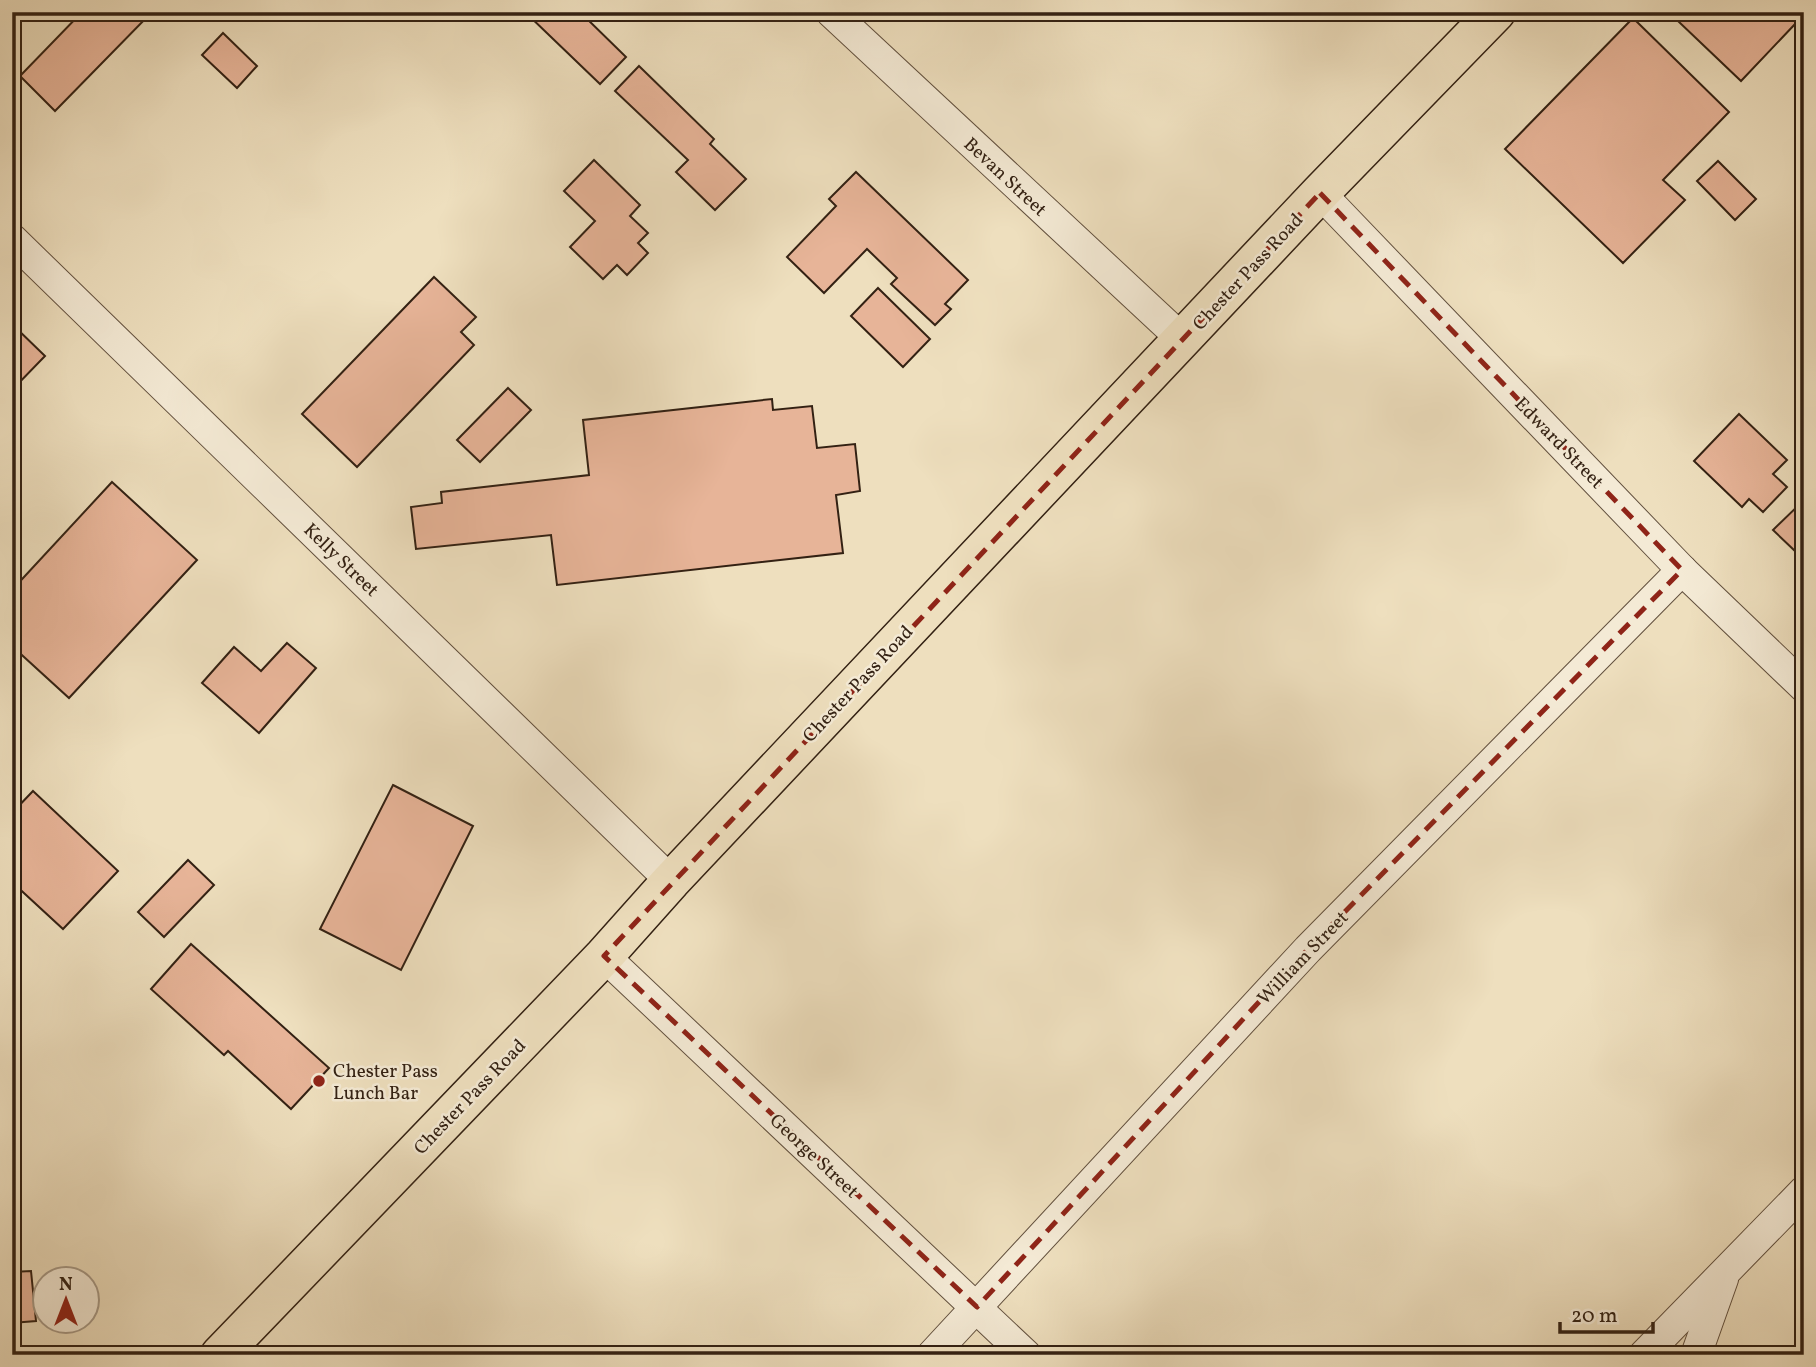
<svg xmlns="http://www.w3.org/2000/svg" width="1816" height="1367" viewBox="0 0 1816 1367" font-family="Vollkorn,serif">
	<style>
		.building { fill: #e7b498; stroke: #332113; stroke-width: 2 }
		.lines { fill: none; stroke-linecap: round; stroke-linejoin: round }
		.minor-casing { stroke: #62503e; stroke-width: 32 }
		.trunk-casing { stroke: #332113; stroke-width: 41 }
		.minor { stroke: #f4ead5; stroke-width: 30 }
		.trunk { stroke: #eedfbe; stroke-width: 38 }
		.marked { fill: none; stroke: #8f2418; stroke-width: 5; stroke-dasharray: 14 9; stroke-linejoin: round }
		.poi-dot { fill: #8f2418; stroke: #f4ead5; stroke-width: 2.5 }
		.labels { text-anchor: middle; stroke-width: 5; stroke-linejoin: round; paint-order: stroke }
		.street-label { font-size: 19px; fill: #332113; stroke: #f4ead5 }
		.poi-label { font-size: 19px; fill: #332113; stroke: #f4ead5; text-anchor: start }
	</style>
	<rect width="100%" height="100%" fill="#eedfbe"/>
	<filter id="stains"><feTurbulence type="fractalNoise" baseFrequency=".00286" numOctaves="4"/><feColorMatrix values="0 0 0 0 .2 0 0 0 0 .09 0 0 0 0 .02 0 0 0 .5 -.17"/></filter>
	<radialGradient id="worn" r=".72"><stop offset=".6" stop-color="#630" stop-opacity="0"/><stop offset="1" stop-color="#630" stop-opacity=".3"/></radialGradient>
	<g class="building">
		<path d="M82 12H152L55 111 20 76Z"/>
		<path d="M525 12H580L626 57 600 84Z"/>
		<path d="M1689 12H1804V28L1797 22 1741 81 1679 22Z"/>
		<path d="M1633 18 1729 112 1663 180 1685 200 1623 263 1505 149Z"/>
		<path d="M223 33 257 66 237 88 202 55Z"/>
		<path d="M639 66 714 139 710 144 746 179 715 210 676 172 688 160 615 91Z"/>
		<path d="M594 160 640 205 630 216 648 233 638 243 648 253 627 275 617 265 603 279 570 247 595 221 564 191Z"/>
		<path d="M1718 161 1756 199 1735 220 1697 181Z"/>
		<path d="M856 172 968 280 945 304 951 309 935 325 891 284 897 278 867 249 824 293 787 257 836 206 829 199Z"/>
		<path d="M434 277 476 317 461 332 474 345 357 467 302 414Z"/>
		<path d="M878 288 930 339 903 367 851 316Z"/>
		<path d="M12 324 45 356 12 390Z"/>
		<path d="M508 388 531 410 480 462 457 440Z"/>
		<path d="M772 399 773 410 812 406 817 448 855 444 860 491 836 495 843 553 557 585 551 535 416 549 411 507 442 503 441 492 589 475 583 420Z"/>
		<path d="M1739 414 1787 460 1773 474 1787 487 1763 512 1749 499 1742 507 1694 461Z"/>
		<path d="M112 482 197 560 69 698 12 646V590Z"/>
		<path d="M1804 500V542L1795 551 1773 530Z"/>
		<path d="M287 643 316 668 259 733 202 683 234 647 261 671Z"/>
		<path d="M393 785 473 826 401 970 320 929Z"/>
		<path d="M33 791 118 871 63 929 12 882V813Z"/>
		<path d="M188 860 214 885 164 937 138 912Z"/>
		<path d="M191 944 329 1068 291 1109 228 1051 224 1055 151 989Z"/>
		<path d="M31 1271 36 1321 12 1323V1272Z"/>
	</g>
	<g class="lines">
		<g class="minor-casing">
			<g id="minor">
				<path d="M831 12 1182 339"/>
				<path d="M1320 193 1682 570 1804 687"/>
				<path d="M12 239 671 881"/>
				<path d="M604 956 1026 1355"/>
				<path d="M932 1355 1308 949 1682 570"/>
				<path d="M1644 1355 1804 1191"/>
				<path d="M1696 1355 1723 1279"/>
			</g>
		</g>
		<g class="trunk-casing">
			<path id="trunk" d="M220 1355 604 956 671 881 1320 193 1496 12"/>
		</g>
		<use href="#minor" class="minor"/>
		<use href="#trunk" class="trunk"/>
	</g>
	<path class="marked" d="M1320 193 1682 570 1308 949 977 1307 604 956Z"/>
	<circle class="poi-dot" cx="319" cy="1081" r="7"/>
	<g class="labels">
		<g class="street-label">
			<text transform="translate(1006 176) rotate(43)" y="7">Bevan Street</text>
			<text transform="translate(1247 271) rotate(-47)" y="7">Chester Pass Road</text>
			<text transform="translate(1560 442) rotate(46)" y="7">Edward Street</text>
			<text transform="translate(342 559) rotate(44)" y="7">Kelly Street</text>
			<text transform="translate(857 683) rotate(-47)" y="7">Chester Pass Road</text>
			<text transform="translate(1302 957) rotate(-46)" y="7">William Street</text>
			<text transform="translate(469 1096) rotate(-46)" y="7">Chester Pass Road</text>
			<text transform="translate(815 1155) rotate(43)" y="7">George Street</text>
		</g>
		<g class="poi-label">
			<text x="333" y="1077">Chester Pass<tspan x="333" dy="22">Lunch Bar</tspan></text>
		</g>
	</g>
	<rect width="1816" height="1367" fill="none" stroke="#eedfbe" stroke-width="42"/>
	<rect x="14" y="14" width="1788" height="1339" fill="none" stroke="#332113" stroke-width="3.5"/>
	<rect x="21" y="21" width="1774" height="1325" fill="none" stroke="#332113" stroke-width="2"/>
	<g transform="translate(66 1300)"><circle r="33" fill="#f4ead5" stroke="#a79a87" stroke-width="2"/>
	<path d="M0-5L12 26L0 18L-12 26Z" fill="#8f2418"/>
	<text y="-10" font-size="19" font-weight="bold" text-anchor="middle" fill="#332113">N</text>
	</g>
	<path d="M1560 1322v10h93v-10" fill="none" stroke="#332113" stroke-width="3.5"/>
	<text x="1571" y="1322" font-size="21" fill="#332113" stroke="#f4ead5" stroke-width="5" paint-order="stroke">20 m</text>
	<rect width="100%" height="100%" filter="url(#stains)"/>
	<rect width="100%" height="100%" fill="url(#worn)"/>
</svg>
